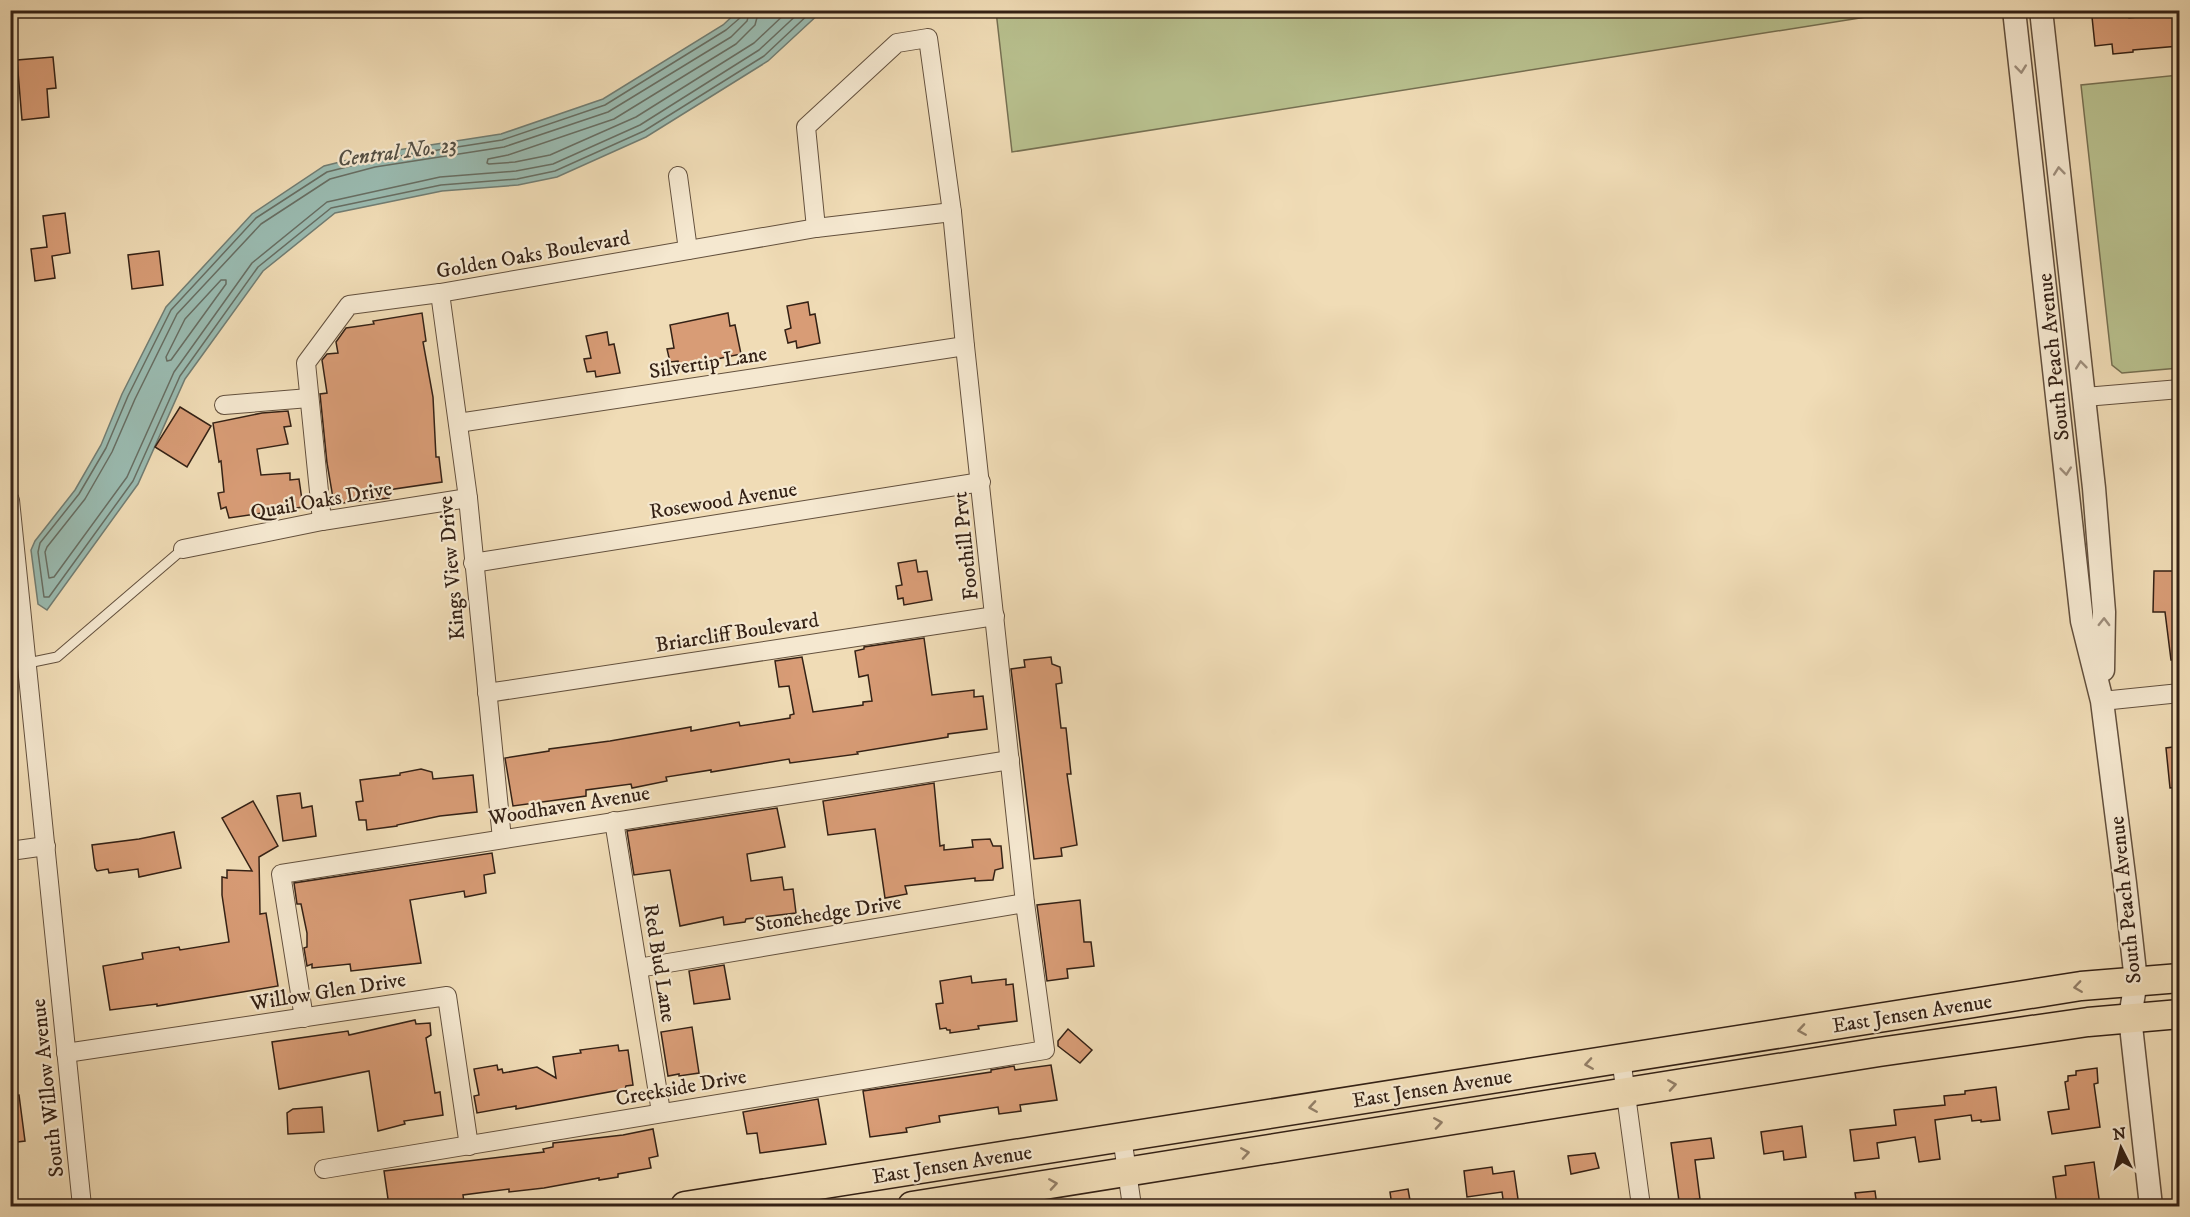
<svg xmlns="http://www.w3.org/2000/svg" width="2190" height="1217" viewBox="0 0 2190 1217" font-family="'IM FELL DW Pica',serif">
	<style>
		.green { fill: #b8c08e; stroke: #767052; stroke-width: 1.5 }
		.water { fill: #9abbb1; stroke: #717d73; stroke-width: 1.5 }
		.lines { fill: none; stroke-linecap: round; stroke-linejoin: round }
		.shore { stroke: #676e63; stroke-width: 1.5 }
		.building { fill: #d89c76; stroke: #342115; stroke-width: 1.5 }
		.service-casing { stroke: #63503d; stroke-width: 11 }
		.minor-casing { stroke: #63503d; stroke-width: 20 }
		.tertiary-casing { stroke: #63503d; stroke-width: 25 }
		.primary-casing { stroke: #342115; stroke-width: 31 }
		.service { stroke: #f5e8d0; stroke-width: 9 }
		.minor { stroke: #f5e8d0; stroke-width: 18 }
		.tertiary { stroke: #f5e8d0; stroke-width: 22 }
		.primary { stroke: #f0dcb6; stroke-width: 28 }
		.oneway { stroke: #9e8e7c }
		.oneway2 { stroke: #927e66 }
		.labels { text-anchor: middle; stroke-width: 4.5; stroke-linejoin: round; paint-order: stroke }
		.street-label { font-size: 21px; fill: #342115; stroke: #f5e8d0 }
		.water-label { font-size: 22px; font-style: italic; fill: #534f44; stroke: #f5e8d0 }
	</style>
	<rect width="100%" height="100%" fill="#f0dcb6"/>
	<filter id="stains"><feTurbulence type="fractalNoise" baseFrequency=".00333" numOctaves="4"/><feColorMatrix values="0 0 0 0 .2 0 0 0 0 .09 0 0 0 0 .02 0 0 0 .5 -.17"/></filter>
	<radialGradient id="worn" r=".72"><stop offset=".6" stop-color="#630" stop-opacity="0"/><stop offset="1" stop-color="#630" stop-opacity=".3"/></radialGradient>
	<g class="green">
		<path d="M996 11V10L1904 11 1012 152Z"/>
		<path d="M2179 75V368L2122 373 2112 365 2081 85Z"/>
	</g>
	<path class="water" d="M739 10 822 11 768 61 646 137 557 177 518 185 442 191 335 213 263 271 185 379 138 484 47 610 38 604 31 550 35 541 75 490 101 445 122 394 166 307 252 214 324 166 372 154 501 134 603 99 723 25Z"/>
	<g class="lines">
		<g class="shore">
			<path d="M742 10 741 17 726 30 605 105 502 140 374 160 327 172 256 218 171 310 128 396 106 448 79 494 40 543 38 552 44 597H49L133 481 180 376 258 267 331 208 441 185 517 179 555 171 644 131 764 56 813 10"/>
			<path d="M750 10 747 21 731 37 608 112 504 147 375 167 330 179 261 224 177 314 135 399 112 452 85 499 47 547 45 552 49 578 54 577 127 477 174 372 252 263 327 202 440 177 516 171 553 164 640 125 759 50 802 10"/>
			<path d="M759 10 755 25 736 44 614 119 508 155 488 159 487 163 489 164 515 162 550 155 636 117 754 43 789 10"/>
			<path d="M221 280H226V284L171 360 167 361 166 357 185 319Z"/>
		</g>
	</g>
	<g class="building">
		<path d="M2109 10H2129V18L2156 15V10H2176L2179 46 2133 50V52L2113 54 2112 44 2095 46 2092 17 2110 15Z"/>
		<path d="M53 57 56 88 47 89 49 117 22 120 17 60Z"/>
		<path d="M65 213 70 253 52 256 55 278 35 281 31 249 47 247 43 216Z"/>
		<path d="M159 251 163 285 132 289 128 255Z"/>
		<path d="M808 302 810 315 815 314 820 343 797 348 796 341 788 343 785 330 791 328 787 306Z"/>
		<path d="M422 313 426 341 423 342 433 397 436 457H439L442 482 388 490 389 498 334 504 327 463 320 394 327 393 322 360 327 354 338 353 336 342 346 328 374 324 373 321Z"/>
		<path d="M728 313 730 326 735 325 741 354 679 367 678 361 670 362 667 349 674 348 670 325Z"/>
		<path d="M607 332 609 345 614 344 620 373 596 377 595 371 587 372 584 359 591 358 586 336Z"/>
		<path d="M180 407 211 426 187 467 155 447Z"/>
		<path d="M288 411 291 426 284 427 288 444 257 449 261 475 290 473V480L299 479 303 507 229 518 226 507 221 509 218 493 224 492 221 461 219 462 213 423 262 413Z"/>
		<path d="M916 560 918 572 927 571 932 600 904 605 903 598 898 599 896 586 902 585 898 563Z"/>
		<path d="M2154 571H2180V660H2171L2165 612H2153Z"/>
		<path d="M924 638 932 695 974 690V697L983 696 987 729 948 734V737L857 752 858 754 790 763 789 759 711 772V770L666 777 667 781 632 788 631 784 586 790V796L513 806 505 758 549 751V749L610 741 691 727V731L739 722 740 726 790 718V715L794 714 789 686 779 687 775 661 802 657 813 712 863 705V702L872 701 868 675 859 677 855 651 864 649V647Z"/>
		<path d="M1051 657 1052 664 1060 667 1062 683 1056 684 1061 728H1066L1071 774H1067L1077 845 1061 848 1062 856 1034 859 1011 669 1025 667 1024 660Z"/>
		<path d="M2180 746V787L2170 788 2166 748Z"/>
		<path d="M421 769 432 772 433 779 473 775 477 812 440 816 397 825V826L367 830 366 820H359L356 802 363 801 360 780 400 775V773Z"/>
		<path d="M934 783 940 846 944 845V850L973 847 972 840 990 839 993 846H1001L1003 868 995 870 993 880 975 881V878L905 886 907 894 885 898 875 829 828 835 823 801Z"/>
		<path d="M300 793 302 808 312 806 316 836 283 841 277 796Z"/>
		<path d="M253 801 278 846 259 857 260 914 266 913 278 986 157 1006V1004L110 1010 103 966 143 959 142 953 179 947 180 950 229 942 222 895V877L227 878V870L252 871 222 818Z"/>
		<path d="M777 808 785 847 747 854 751 881 782 877 784 890 793 889 796 913 746 919 745 922 724 925 723 917 680 926 670 870 634 875 627 831Z"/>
		<path d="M174 832 181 868 139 877 138 869 109 873 108 869 97 871 95 868 92 845 139 839Z"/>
		<path d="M492 853 495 873 484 875 486 893 465 897 464 891 410 900 421 963 351 971 350 964 312 968V964L307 966 304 948 307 947V933L301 904H297L294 883Z"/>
		<path d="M1080 900 1084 942H1091L1094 966 1067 969 1068 978 1047 981 1037 905Z"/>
		<path d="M724 965 730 999 694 1004 689 971Z"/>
		<path d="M971 976 972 983 1006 979V985L1013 984 1017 1021 978 1026 979 1029 950 1033V1030H947L946 1028 940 1029 936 1004 943 1003 940 981Z"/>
		<path d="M415 1020 416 1024 430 1023 431 1035 426 1038 435 1093 440 1092 443 1115 404 1121 405 1124 378 1131 369 1071 279 1089 272 1042 348 1031 349 1035Z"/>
		<path d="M692 1027 699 1073 679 1076V1074L668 1076 661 1032Z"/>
		<path d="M1068 1029 1092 1050 1080 1063 1058 1046V1041Z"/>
		<path d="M618 1045 619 1051 628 1050 633 1085 626 1086 625 1089 516 1109V1106L477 1113 474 1096 479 1095 474 1069 497 1065 498 1070 502 1069 503 1073 537 1067 556 1078 553 1057 581 1053 580 1050Z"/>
		<path d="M1051 1065 1057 1100 1020 1105 1021 1111 999 1114 998 1107 939 1116 940 1122 906 1128 907 1132 870 1137 863 1091 991 1072V1070L1014 1066 1015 1070Z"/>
		<path d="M2097 1068 2098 1083 2094 1084 2100 1127 2052 1134 2048 1112 2069 1109 2065 1082 2068 1081V1076L2076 1075V1071Z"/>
		<path d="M1996 1087 2000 1120 1981 1122V1120L1972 1121 1971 1115 1935 1120 1940 1159 1919 1162 1915 1137 1877 1143 1879 1158 1854 1161 1850 1130 1896 1125 1894 1110 1945 1105 1944 1096 1965 1094V1091Z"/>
		<path d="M19 1095 25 1141 10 1143V1096Z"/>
		<path d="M818 1099 826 1144 760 1153 757 1133 747 1134 743 1112Z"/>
		<path d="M322 1107 324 1132 288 1134 287 1113 293 1109Z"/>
		<path d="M1802 1126 1806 1157 1784 1160 1783 1151 1764 1154 1761 1132Z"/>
		<path d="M653 1129 658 1156 649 1158 651 1168 618 1174V1177L599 1180V1178L544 1188 509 1192V1189L463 1195 464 1202 428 1206H389L384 1171 544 1152 543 1149 553 1147V1143L623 1135Z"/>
		<path d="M1711 1138 1714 1158 1695 1160 1700 1199 1679 1201 1671 1143Z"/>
		<path d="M1595 1153 1599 1168 1571 1174 1568 1156Z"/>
		<path d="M2094 1162 2100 1206H2057L2053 1177 2066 1175 2065 1166Z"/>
		<path d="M1492 1167 1493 1174 1514 1171 1519 1206H1504L1502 1192 1467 1197 1464 1171Z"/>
		<path d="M1408 1189 1411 1206H1392L1390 1192Z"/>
		<path d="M1875 1191 1877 1206H1857L1855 1193Z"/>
	</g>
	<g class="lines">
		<g class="service-casing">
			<path id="service" d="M28 663 57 657 183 549"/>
		</g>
		<g class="minor-casing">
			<g id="minor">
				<path d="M678 176 688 250"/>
				<path d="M440 293 468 498 502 839"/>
				<path d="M2085 397 2180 389"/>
				<path d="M224 405 309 398"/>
				<path d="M458 423 965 346"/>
				<path d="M10 500 82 1206"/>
				<path d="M322 521 306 363 349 305 440 293 816 228 952 212"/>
				<path d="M183 549 322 521 468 498"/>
				<path d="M473 563 981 482"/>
				<path d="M487 693 995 616"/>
				<path d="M2102 701 2180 693"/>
				<path d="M614 821 661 1112"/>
				<path d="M10 851 46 846"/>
				<path d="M638 968 1025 903"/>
				<path d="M304 1018 281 874 1010 760"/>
				<path d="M66 1053 447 996 469 1146"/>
				<path d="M1621 1058 1641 1206"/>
				<path d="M1122 1137 1132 1206"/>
				<path d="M324 1169 1045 1050 1025 903 965 346 952 212 928 38 897 43 806 127 816 228"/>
			</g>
		</g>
		<g class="tertiary-casing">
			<g id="tertiary">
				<path d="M2014 10 2082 621 2102 701 2125 883 2136 981 2130 1017 2151 1206"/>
				<path d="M2041 10 2094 488 2104 612 2103 670"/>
			</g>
		</g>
		<g class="primary-casing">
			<g id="primary">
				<path d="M685 1206 2081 986 2180 978"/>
				<path d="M912 1206 1879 1052 2088 1022 2180 1014"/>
			</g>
		</g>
		<use href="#service" class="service"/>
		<use href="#minor" class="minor"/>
		<use href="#tertiary" class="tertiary"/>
		<use href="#primary" class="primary"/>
	</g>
	<defs><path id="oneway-chevron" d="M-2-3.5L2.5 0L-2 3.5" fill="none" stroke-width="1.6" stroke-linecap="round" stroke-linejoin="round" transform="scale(1.5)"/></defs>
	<g class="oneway">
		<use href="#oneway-chevron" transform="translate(2021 69) rotate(84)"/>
		<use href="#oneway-chevron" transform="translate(2059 171) rotate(-96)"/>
		<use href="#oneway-chevron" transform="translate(2081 365) rotate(-96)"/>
		<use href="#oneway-chevron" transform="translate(2066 471) rotate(84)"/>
		<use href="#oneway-chevron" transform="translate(2104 622) rotate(-89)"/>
	</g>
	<g class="oneway2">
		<use href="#oneway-chevron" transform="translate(2078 987) rotate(172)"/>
		<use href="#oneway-chevron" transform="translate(1802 1030) rotate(171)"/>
		<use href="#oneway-chevron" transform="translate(1589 1064) rotate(171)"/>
		<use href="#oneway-chevron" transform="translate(1672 1085) rotate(-9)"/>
		<use href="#oneway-chevron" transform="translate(1313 1107) rotate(171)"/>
		<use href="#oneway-chevron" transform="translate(1438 1123) rotate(-9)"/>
		<use href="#oneway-chevron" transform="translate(1245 1153) rotate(-9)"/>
		<use href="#oneway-chevron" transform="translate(1053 1184) rotate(-9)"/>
	</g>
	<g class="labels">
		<g class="street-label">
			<text transform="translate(533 254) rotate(-10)" y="7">Golden Oaks Boulevard</text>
			<text transform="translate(2053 357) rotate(-96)" y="7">South Peach Avenue</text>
			<text transform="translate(708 362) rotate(-9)" y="7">Silvertip Lane</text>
			<text transform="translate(321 500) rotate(-10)" y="7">Quail Oaks Drive</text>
			<text transform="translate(723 500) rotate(-9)" y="7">Rosewood Avenue</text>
			<text transform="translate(965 546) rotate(-96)" y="7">Foothill Prvt</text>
			<text transform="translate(451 568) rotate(-95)" y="7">Kings View Drive</text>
			<text transform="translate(737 632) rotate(-9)" y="7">Briarcliff Boulevard</text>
			<text transform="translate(569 805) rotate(-9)" y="7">Woodhaven Avenue</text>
			<text transform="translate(2125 900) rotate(-96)" y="7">South Peach Avenue</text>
			<text transform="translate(828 913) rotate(-9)" y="7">Stonehedge Drive</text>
			<text transform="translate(660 963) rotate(81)" y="7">Red Bud Lane</text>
			<text transform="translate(328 991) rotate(-9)" y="7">Willow Glen Drive</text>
			<text transform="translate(1912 1013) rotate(-9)" y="7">East Jensen Avenue</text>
			<text transform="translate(681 1087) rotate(-10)" y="7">Creekside Drive</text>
			<text transform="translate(47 1088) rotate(-96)" y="7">South Willow Avenue</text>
			<text transform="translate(1432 1088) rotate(-9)" y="7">East Jensen Avenue</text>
			<text transform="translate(952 1164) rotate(-9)" y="7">East Jensen Avenue</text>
		</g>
		<g class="water-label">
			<text transform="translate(397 151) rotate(-7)" y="8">Central No. 23</text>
		</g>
	</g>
	<rect width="2190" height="1217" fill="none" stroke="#f0dcb6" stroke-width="36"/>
	<rect x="12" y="12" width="2166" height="1193" fill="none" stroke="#342115" stroke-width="3"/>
	<rect x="18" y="18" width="2154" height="1181" fill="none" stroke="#342115" stroke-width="1.5"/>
	<g transform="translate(2121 1148) rotate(354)" stroke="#f5e8d0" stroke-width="4.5" paint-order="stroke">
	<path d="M0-4.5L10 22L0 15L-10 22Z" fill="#342115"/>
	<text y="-9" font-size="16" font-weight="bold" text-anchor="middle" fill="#342115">N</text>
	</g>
	<rect width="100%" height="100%" filter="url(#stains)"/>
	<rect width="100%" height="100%" fill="url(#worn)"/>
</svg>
